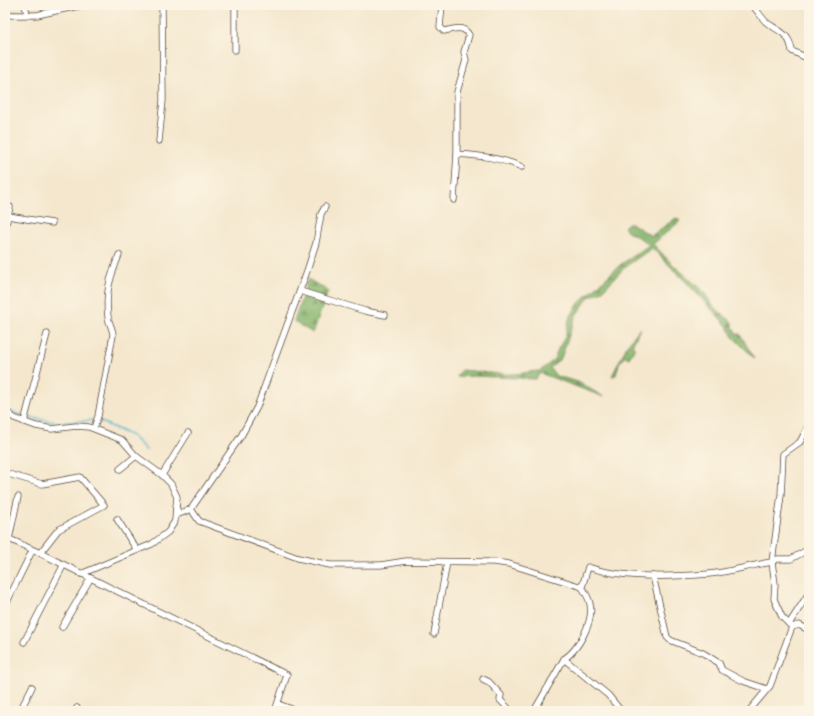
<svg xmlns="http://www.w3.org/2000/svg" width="814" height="716" viewBox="0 0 814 716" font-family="'Libre Bodoni',serif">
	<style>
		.forest { fill: url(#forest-firs); stroke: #607046 }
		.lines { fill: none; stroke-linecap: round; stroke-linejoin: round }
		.stream { stroke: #4eb3cd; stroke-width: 1.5 }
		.minor-casing { stroke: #574638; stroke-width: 7 }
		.minor { stroke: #fff; stroke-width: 5.5 }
	</style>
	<defs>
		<pattern id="forest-firs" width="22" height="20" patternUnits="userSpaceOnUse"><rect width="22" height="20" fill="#86b56d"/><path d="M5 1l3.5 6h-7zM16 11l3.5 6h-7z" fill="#6f9359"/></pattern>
	</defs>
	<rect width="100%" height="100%" fill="#fcf5e5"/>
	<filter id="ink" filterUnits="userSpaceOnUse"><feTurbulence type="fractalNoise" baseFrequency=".025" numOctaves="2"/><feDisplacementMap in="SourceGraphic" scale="8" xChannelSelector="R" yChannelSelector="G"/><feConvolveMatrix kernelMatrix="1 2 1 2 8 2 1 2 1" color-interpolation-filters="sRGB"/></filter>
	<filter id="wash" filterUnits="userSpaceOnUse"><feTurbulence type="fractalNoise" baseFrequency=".012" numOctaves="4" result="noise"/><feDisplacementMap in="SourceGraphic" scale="16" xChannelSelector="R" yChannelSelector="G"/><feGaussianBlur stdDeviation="0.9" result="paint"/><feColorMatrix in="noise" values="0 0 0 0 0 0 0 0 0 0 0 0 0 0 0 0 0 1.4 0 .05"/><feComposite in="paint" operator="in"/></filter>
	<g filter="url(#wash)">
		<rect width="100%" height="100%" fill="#f4e7cd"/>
		<g class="forest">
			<path d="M676 218 680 221 653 244 669 261 703 291 714 307 731 321 736 334H740L754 358 733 337 728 327 688 284 652 248 625 267 602 291 589 297 576 315 561 358 550 368 556 376 578 382 604 397 540 373 536 379 474 376 457 377 461 370C478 371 496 375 512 374 522 374 530 371 540 371L554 360 558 349 565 337 569 319 579 303 620 265 649 245C642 237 629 235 624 227L627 224H633L651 236Z"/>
			<path d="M308 279 328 291 313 333 294 322Z"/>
			<path d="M640 328 632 346 635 348 629 358 625 356 619 363 616 375 612 376 628 344Z"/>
		</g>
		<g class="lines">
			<g class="stream">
				<path d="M13 12H25"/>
				<path d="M29 12H36L68 5"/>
				<path d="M11 412 24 416"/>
				<path d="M28 417 59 423 95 420"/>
				<path d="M99 421 132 436 146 450"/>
			</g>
		</g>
	</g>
	<g filter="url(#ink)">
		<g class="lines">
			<g class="minor-casing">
				<g id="minor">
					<path d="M25 5 27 14"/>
					<path d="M235 5V50"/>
					<path d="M442 5 440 27 444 31C454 29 463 25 469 35L464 52 466 60 457 92V154C482 156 498 157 522 167"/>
					<path d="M752 5C757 10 761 17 766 22 779 32 789 32 792 51L809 59"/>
					<path d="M5 15H37L83 5"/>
					<path d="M159 141 163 100 162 5"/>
					<path d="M454 200 457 154"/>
					<path d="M8 216 52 223"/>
					<path d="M5 229 10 207"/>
					<path d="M300 291 365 311 385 315"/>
					<path d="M5 410 14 418 36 426 52 429 76 426 89 427 122 440 136 456 162 475 171 484 177 497 176 507 175 521 168 532 152 544 81 574"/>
					<path d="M24 422 47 334"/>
					<path d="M94 428 98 416 113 335C113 329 109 324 108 317 105 292 110 278 119 255"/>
					<path d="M120 469 136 456"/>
					<path d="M5 473 42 484 80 477 104 505 58 530 40 553"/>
					<path d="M162 475 188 433"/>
					<path d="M176 507 179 514 191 509 241 436 257 407 307 271 316 243 321 214 325 207"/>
					<path d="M191 509 199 521 298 558 330 565H381L406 561 494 562 509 564 582 587"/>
					<path d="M117 519 137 550"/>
					<path d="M5 537 40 553 287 675 275 711"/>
					<path d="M9 539 18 497"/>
					<path d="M653 576 667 637 670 640 703 653 719 663 722 670 743 681 767 689"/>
					<path d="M5 606 32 551"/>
					<path d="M789 624 809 593"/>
					<path d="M62 627 90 579"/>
					<path d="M792 627 799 625 809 630"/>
					<path d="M434 634 447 562"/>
					<path d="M24 642 63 566"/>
					<path d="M5 659 6 656"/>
					<path d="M564 659 608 695 621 711"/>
					<path d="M483 679 489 682 501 695 500 700 511 711"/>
					<path d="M278 704 297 711"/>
					<path d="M20 711 32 687"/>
					<path d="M75 711 77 708"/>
					<path d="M534 711 564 659C578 650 594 622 590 604 589 598 585 592 582 587L588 567C623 579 672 577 709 574 730 572 751 565 772 562L777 559H791L809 549"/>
					<path d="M749 711 770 686 792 627 782 617 774 599 775 584 772 562 781 495 783 454 800 442 809 425"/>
				</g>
			</g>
			<use href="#minor" class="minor"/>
		</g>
	</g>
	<rect width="814" height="716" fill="none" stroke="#fcf5e5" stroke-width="20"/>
</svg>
